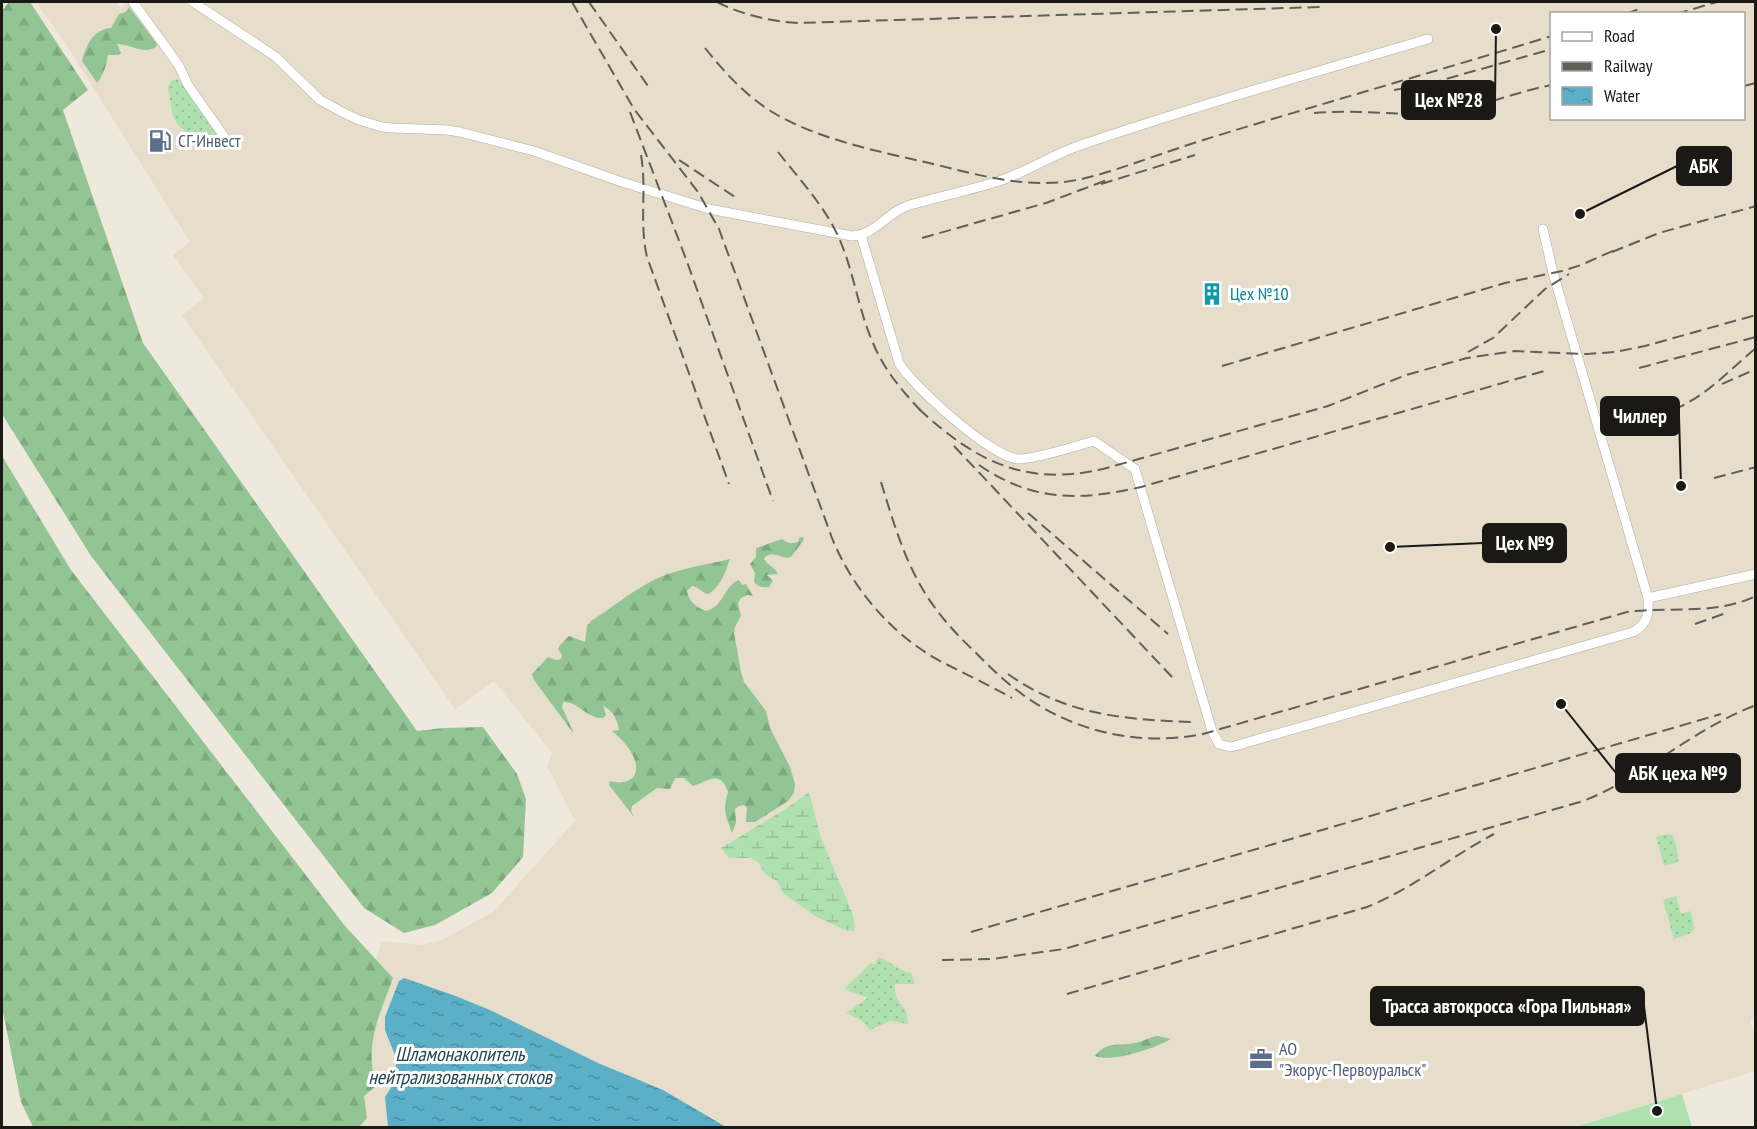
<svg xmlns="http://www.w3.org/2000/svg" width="1757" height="1129" viewBox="0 0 1757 1129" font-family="'PT Sans Narrow',sans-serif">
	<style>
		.built { fill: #e6decb; fill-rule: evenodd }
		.grass { fill: url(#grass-dots) }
		.forest { fill: url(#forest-firs) }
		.wetland { fill: url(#wetland-marsh) }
		.park { fill: #afe1af }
		.water { fill: url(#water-ripples) }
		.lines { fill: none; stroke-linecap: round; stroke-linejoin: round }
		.minor-casing { stroke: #b3aea3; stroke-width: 10 }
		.minor { stroke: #fff; stroke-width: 9 }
		.rail { stroke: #625f58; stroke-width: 2; stroke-dasharray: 12 6; stroke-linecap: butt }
		.labels { text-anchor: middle; stroke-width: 6; stroke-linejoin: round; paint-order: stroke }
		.service-label { font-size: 18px; fill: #4e5e75; stroke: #fff; text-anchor: start }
		.culture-label { font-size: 18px; fill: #0d838f; stroke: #fff; text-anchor: start }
		.water-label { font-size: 20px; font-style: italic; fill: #224953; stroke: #fff }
		.leader { fill: none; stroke: #1b1915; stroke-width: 2 }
		.callout-dot { fill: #1b1915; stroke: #fff; stroke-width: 2 }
		.callout { fill: #1b1915; stroke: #1b1915; stroke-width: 2 }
		.callout-label { font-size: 20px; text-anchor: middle; font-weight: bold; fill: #fff }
	</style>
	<defs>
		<pattern id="grass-dots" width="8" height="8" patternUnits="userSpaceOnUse" patternTransform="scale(1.5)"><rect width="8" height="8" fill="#afe1af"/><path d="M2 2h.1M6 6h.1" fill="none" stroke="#96c096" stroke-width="1.8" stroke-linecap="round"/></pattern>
		<pattern id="forest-firs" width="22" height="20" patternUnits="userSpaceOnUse" patternTransform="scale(1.5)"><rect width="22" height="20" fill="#92c593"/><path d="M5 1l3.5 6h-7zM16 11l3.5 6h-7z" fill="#7da97e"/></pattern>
		<pattern id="wetland-marsh" width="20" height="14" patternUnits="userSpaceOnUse" patternTransform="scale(1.5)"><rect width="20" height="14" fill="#afe1af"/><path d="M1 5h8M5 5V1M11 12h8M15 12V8" fill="none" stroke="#96c096"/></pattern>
		<pattern id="water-ripples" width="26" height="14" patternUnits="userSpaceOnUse" patternTransform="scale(1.5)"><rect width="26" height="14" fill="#5bafc6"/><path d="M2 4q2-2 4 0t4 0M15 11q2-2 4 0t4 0" fill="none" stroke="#4a8ea0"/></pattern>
	</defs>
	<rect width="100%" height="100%" fill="#eee9dc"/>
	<path class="built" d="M36 2H116L120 7 127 2H1755L1756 1018 1750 1020 1755 1035V1071L1572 1128 338 1127V1123L381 941 420 945 440 941 493 912 575 821 547 766 552 753 494 681 455 709 182 315 204 298 173 255 190 242 67 46ZM1552 14H1744V118H1552Z"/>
	<g class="grass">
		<path d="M177 79 180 81 219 138 220 144 219 146 211 148 200 144 178 125 173 116 168 88 171 81Z"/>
		<path d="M1667 834 1672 835 1674 838 1679 860 1675 863 1664 866 1656 837Z"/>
		<path d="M1676 896 1681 914 1691 911 1694 929 1689 934 1674 939 1663 900Z"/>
		<path d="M878 957C892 961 897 971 911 973L915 984H895C894 995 897 1000 904 1008 907 1012 907 1018 908 1024L890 1021 870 1030 861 1020 846 1013 868 998 844 989C852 980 863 973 870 963L875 964Z"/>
	</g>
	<g class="forest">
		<path d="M9 2H30L88 90 63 110 143 343 417 731 443 728 483 727 517 774 526 799 523 857 492 893 435 925 404 933 364 908 91 556 2 414V11Z"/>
		<path d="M129 7 157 44 156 47C144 55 130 44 117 44L121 53 118 55H108C106 66 104 74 97 83L82 61C86 46 93 29 111 28L119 14 126 12Z"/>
		<path d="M2 456 71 570 345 926 393 978C379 1017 364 1044 376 1086L364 1096 367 1118 359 1127H33L21 1102 2 1007Z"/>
		<path d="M804 537 803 541 791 557C783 560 777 551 766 556L764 559C768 566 775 567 778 574L767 575 773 581 769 587C763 588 758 587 754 582L755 573 750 564 756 557V548L782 539C787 543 791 544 798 542L799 538Z"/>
		<path d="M730 559C725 573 722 584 709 594 702 593 699 587 692 586L687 591C689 602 696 607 706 611 724 607 723 586 739 580L742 585 746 584 753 596 747 595 741 598 738 603 741 616 735 627 734 633 741 672 744 682 766 711 770 728 790 767 795 784 794 793 788 801 755 822H746L747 807 743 805 739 806 735 809 736 823 732 833C726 815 722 812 728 792 720 770 710 780 693 786L684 778H675L670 789 657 788 632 806 631 811 634 817 609 785 610 781C627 786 642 778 634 758 630 748 621 738 612 731L619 730C617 719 613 710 603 706L606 715 603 718C587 719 578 701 563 702L562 707 574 734 534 680 532 674 548 657 556 660 561 659 562 655 558 649 560 645 569 636 585 642 587 626 591 621C613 607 634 589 658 578 680 568 706 565 730 559Z"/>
		<path d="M1158 1036 1171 1039C1155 1048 1112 1063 1095 1056 1106 1041 1120 1046 1135 1043 1144 1041 1149 1037 1158 1036Z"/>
	</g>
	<path class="wetland" d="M809 792 820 835 853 915 855 928 853 931 845 930 815 916 784 894 777 881 765 874 758 862 751 858H729L721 848 787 808Z"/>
	<path class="park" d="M1682 1094 1692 1127 1572 1128Z"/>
	<path class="water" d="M404 978 453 995 490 1010 598 1063 663 1090 726 1127H388L385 1097 392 1086 397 1060 385 1030V1017L399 981Z"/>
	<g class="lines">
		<g class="minor-casing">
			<g id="minor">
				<path d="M133 2 170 53 179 66 188 85 230 145"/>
				<path d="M193 2 276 57 320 100 344 113 359 120 382 127 393 128 447 130 460 132 534 151 622 182 709 209 852 236C876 235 888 211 910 205 941 196 972 190 1002 180 1030 170 1054 154 1081 145 1196 106 1312 73 1428 39"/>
				<path d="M861 235 899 363C913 387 991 456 1017 459 1034 460 1076 446 1094 441L1135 469 1212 731 1219 744 1231 747 1633 632C1648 624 1649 613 1648 598L1553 273 1543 229"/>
				<path d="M1648 598 1756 574"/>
			</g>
		</g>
		<use href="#minor" class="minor"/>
		<g class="rail">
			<path d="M572 2 634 109 698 192 719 229 832 538C853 590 893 636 942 662 965 674 989 685 1012 698"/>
			<path d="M589 2 648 86"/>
			<path d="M717 2C743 15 769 21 798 23L1320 7"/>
			<path d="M1626 14 1639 9"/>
			<path d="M1676 14 1717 2"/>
			<path d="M705 48C725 73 747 97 774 113 818 139 876 151 925 162 971 173 1016 187 1064 182 1089 179 1114 170 1138 162 1164 153 1190 144 1216 136 1328 102 1440 70 1552 36"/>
			<path d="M1744 86 1756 83"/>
			<path d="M1394 90 1428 84 1552 49"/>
			<path d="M630 112 686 259 773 501"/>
			<path d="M1314 113C1356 109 1398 116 1439 113 1477 109 1514 92 1552 85"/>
			<path d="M778 152C800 180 824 205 839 238 854 272 858 309 873 343 884 370 903 392 923 413"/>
			<path d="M641 155C647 189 639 223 647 257L729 484"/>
			<path d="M679 160 738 199"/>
			<path d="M1101 184 1195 155"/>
			<path d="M922 238 1046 203 1107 180"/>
			<path d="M1612 252 1659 233 1756 206"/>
			<path d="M1468 352 1493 338 1545 289 1569 274"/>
			<path d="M1222 366 1505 283 1562 271 1581 265 1617 249"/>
			<path d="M1639 368 1756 337"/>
			<path d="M1722 384 1756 369"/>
			<path d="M919 409C975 461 1025 487 1103 469L1328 406 1406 375 1467 358 1515 351 1587 354 1615 352 1645 346 1756 315"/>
			<path d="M1623 429C1645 420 1669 414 1689 402 1714 388 1734 366 1756 348"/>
			<path d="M954 446 1172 677"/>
			<path d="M979 465C1033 502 1080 501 1141 487L1544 371"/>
			<path d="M1714 478 1756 467"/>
			<path d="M881 482C892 518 903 556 922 588 937 614 956 634 977 654 989 666 1001 678 1014 688 1068 731 1136 747 1203 734L1627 612C1672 606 1713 616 1756 596"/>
			<path d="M1028 513 1168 634"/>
			<path d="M1695 624 1729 612"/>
			<path d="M1008 674C1065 715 1126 720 1194 722"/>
			<path d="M971 932 1721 714"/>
			<path d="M942 960 992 959 1064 949 1580 802C1606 793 1627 779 1650 765 1684 743 1717 720 1756 705"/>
			<path d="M1067 994 1367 907C1414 888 1450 857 1494 834"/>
		</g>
	</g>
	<defs>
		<g id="fuel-bare" transform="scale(1.8)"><path d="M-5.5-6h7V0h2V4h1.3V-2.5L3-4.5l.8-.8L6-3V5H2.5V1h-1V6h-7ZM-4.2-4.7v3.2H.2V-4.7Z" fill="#5c6f8a" stroke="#fff" stroke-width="2.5" paint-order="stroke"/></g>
		<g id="building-bare" transform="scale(1.8)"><path d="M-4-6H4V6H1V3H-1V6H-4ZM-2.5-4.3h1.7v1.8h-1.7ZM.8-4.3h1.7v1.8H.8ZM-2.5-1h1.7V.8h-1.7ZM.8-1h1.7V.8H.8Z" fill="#0f9aa8" stroke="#fff" stroke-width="2.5" paint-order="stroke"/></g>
		<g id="office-bare" transform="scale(1.8)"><path d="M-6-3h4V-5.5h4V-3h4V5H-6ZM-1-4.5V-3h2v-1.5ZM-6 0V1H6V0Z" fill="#5c6f8a" stroke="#fff" stroke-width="2.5" paint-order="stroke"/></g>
	</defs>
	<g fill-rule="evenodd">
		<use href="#fuel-bare" x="160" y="141"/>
		<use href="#building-bare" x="1212" y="294"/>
		<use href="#office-bare" x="1261" y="1059"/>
	</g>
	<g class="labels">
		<g class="service-label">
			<text x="178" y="147">СГ-Инвест</text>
			<text x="1279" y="1055">АО<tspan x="1279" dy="21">"Экорус-Первоуральск"</tspan></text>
		</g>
		<g class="culture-label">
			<text x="1230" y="300">Цех №10</text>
		</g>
		<g class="water-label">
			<text x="460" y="1061">Шламонакопитель<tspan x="460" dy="23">нейтрализованных стоков</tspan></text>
		</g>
	</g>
	<path class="leader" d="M1496 29L1495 100M1580 214L1677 166M1681 486L1679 416M1390 547L1483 543M1561 704L1616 773M1657 1111L1644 1006"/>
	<g class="callout-dot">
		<circle cx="1496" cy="29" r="6"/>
		<circle cx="1580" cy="214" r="6"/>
		<circle cx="1681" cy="486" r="6"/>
		<circle cx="1390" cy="547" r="6"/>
		<circle cx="1561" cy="704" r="6"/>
		<circle cx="1657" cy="1111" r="6"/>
	</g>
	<g class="callout">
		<rect x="1402" y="81" width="93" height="38" rx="6"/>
		<rect x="1677" y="147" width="54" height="38" rx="6"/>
		<rect x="1601" y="397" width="78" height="38" rx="6"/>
		<rect x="1483" y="524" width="83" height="38" rx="6"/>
		<rect x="1616" y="754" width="124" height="38" rx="6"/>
		<rect x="1371" y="987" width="273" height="38" rx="6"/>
	</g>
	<g class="callout-label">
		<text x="1449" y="107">Цех №28</text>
		<text x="1704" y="173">АБК</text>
		<text x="1640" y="423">Чиллер</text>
		<text x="1525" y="550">Цех №9</text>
		<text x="1678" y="780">АБК цеха №9</text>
		<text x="1507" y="1013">Трасса автокросса «Гора Пильная»</text>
	</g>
	<rect width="1757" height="1129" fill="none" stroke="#1b1915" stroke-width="6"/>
	<rect x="1550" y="12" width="195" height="108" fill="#ffffff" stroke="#a4a3a1" stroke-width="1.5"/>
	<rect x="1562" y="32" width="30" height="9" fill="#ffffff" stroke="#a4a3a1" stroke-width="1.5"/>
	<text x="1604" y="42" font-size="18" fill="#1b1915">Road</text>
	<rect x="1562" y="62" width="30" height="9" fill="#625f58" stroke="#a4a3a1" stroke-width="1.5"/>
	<text x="1604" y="72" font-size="18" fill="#1b1915">Railway</text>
	<rect x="1562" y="87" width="30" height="18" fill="url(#water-ripples)" stroke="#a4a3a1" stroke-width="1.5"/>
	<text x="1604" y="102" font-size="18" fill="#1b1915">Water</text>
</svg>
